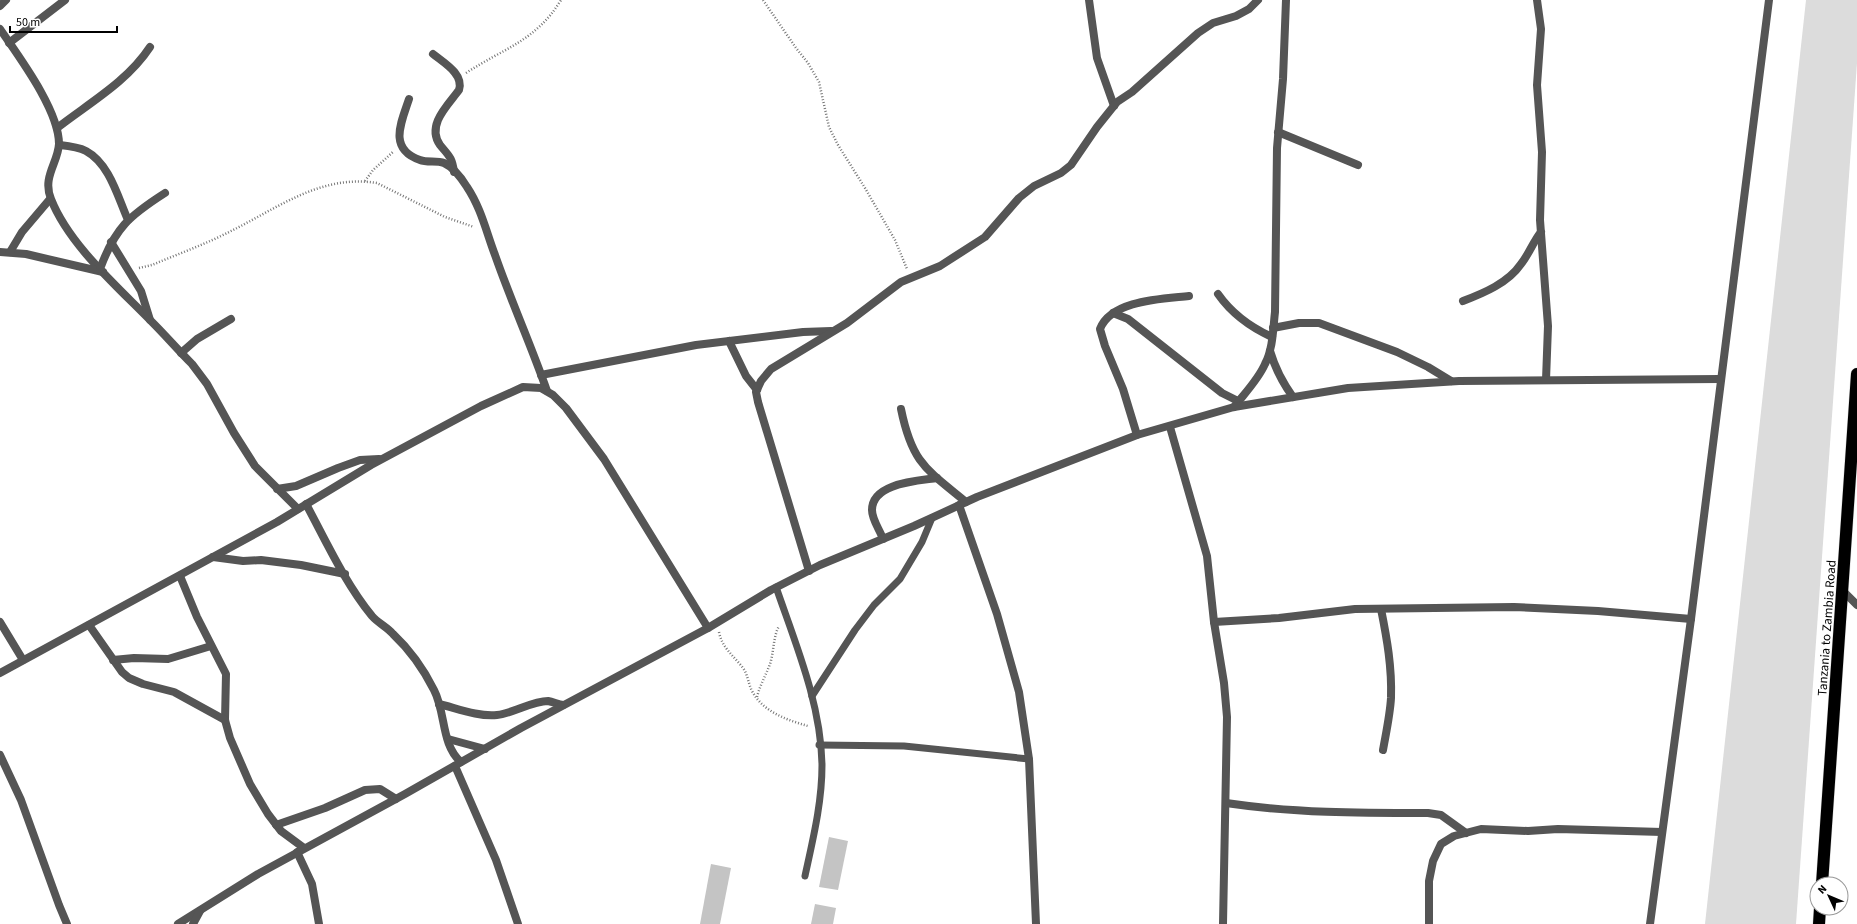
<svg xmlns="http://www.w3.org/2000/svg" width="1857" height="924" viewBox="0 0 1857 924" font-family="'Source Sans 3',sans-serif">
	<style>
		.green { fill: #dcdcdc }
		.building { fill: #c4c4c4 }
		.lines { fill: none; stroke-linecap: round; stroke-linejoin: round }
		.highway-casing { stroke: #dbdbdb; stroke-width: 13 }
		.path { stroke: #777; stroke-width: 2.5; stroke-dasharray: 1 2; stroke-linecap: butt }
		.lane { stroke: #555; stroke-width: 7 }
		.street { stroke: #555; stroke-width: 8 }
		.highway { stroke: #000; stroke-width: 12 }
		.labels { text-anchor: middle; stroke-width: 3; stroke-linejoin: round; paint-order: stroke }
		.street-label { font-size: 13px; fill: #000; stroke: #fff }
	</style>
	<rect width="100%" height="100%" fill="#fff"/>
	<path class="green" d="M1806 0H1857V63L1796 924H1705Z"/>
	<g class="building">
		<path d="M829 837 848 841 838 890 819 887Z"/>
		<path d="M711 864 731 868 720 924H700Z"/>
		<path d="M815 904 836 908 833 924H811Z"/>
	</g>
	<g class="lines">
		<g class="highway-casing">
			<g id="highway">
				<path d="M1822 884 1857 374"/>
				<path d="M1819 924 1820 908"/>
			</g>
		</g>
		<g class="path">
			<path d="M763 0 796 48 808 63 819 82 829 127 838 145 865 188 895 240 907 269"/>
			<path d="M466 73C504 48 536 41 561 0"/>
			<path d="M365 181 373 170 394 151"/>
			<path d="M139 268 152 265C178 254 206 244 231 231 278 208 321 174 377 183L445 217 474 227"/>
			<path d="M719 632C722 648 734 656 743 668 748 675 748 683 752 691 763 712 787 720 808 726"/>
			<path d="M757 697C760 685 766 675 770 664 774 652 773 637 779 626"/>
		</g>
		<g class="lane">
			<path d="M776 587C796 645 821 704 822 765 822 803 813 839 805 876"/>
			<path d="M812 696 855 630 874 605 900 579 922 542 932 518"/>
			<path d="M819 745 904 746 1029 759"/>
		</g>
		<g class="street">
			<path d="M1089 0 1097 58 1114 106"/>
			<path d="M1537 0 1541 29 1537 85 1542 152 1540 220 1548 326 1546 380"/>
			<path d="M0 6 6 0"/>
			<path d="M0 29C19 57 59 110 59 144 58 163 42 177 51 199 69 245 118 287 152 322 166 336 178 350 192 364L207 384 234 433 255 466 298 509"/>
			<path d="M9 43 65 0"/>
			<path d="M433 54C444 63 464 74 459 90 448 105 426 125 440 145 449 156 452 157 454 172"/>
			<path d="M409 99C401 123 388 149 420 160 427 163 437 160 444 163 453 167 462 179 467 187 481 208 486 231 495 255 511 301 531 345 547 391"/>
			<path d="M57 128C89 103 127 82 150 47"/>
			<path d="M1278 132 1358 165"/>
			<path d="M59 145C68 146 78 147 86 151 110 164 118 198 128 220"/>
			<path d="M111 242 141 291 150 320"/>
			<path d="M0 252 26 254 103 272"/>
			<path d="M10 252 22 232 50 199"/>
			<path d="M100 269C115 228 129 216 165 193"/>
			<path d="M1218 294C1232 314 1250 327 1272 337"/>
			<path d="M1463 301C1484 293 1508 283 1521 264 1529 254 1533 242 1541 232"/>
			<path d="M1113 313 1128 319 1222 393 1238 401"/>
			<path d="M1273 328 1299 323H1319L1397 352 1428 367 1451 381"/>
			<path d="M729 341 746 376 757 390"/>
			<path d="M1270 351C1275 368 1282 382 1293 397"/>
			<path d="M181 353 197 339 231 319"/>
			<path d="M541 375 696 345 803 332 831 331"/>
			<path d="M1234 407C1244 394 1258 380 1265 364 1273 349 1273 329 1275 312L1277 148 1283 79 1286 0"/>
			<path d="M901 409C912 463 926 469 966 502"/>
			<path d="M1170 427 1207 556 1214 622 1224 683 1227 717 1223 924"/>
			<path d="M1137 435 1123 389 1105 346 1100 329C1111 300 1162 299 1189 296"/>
			<path d="M277 489 296 486 338 468 360 460 379 459"/>
			<path d="M306 504C326 541 345 583 372 616 378 623 387 627 393 634 409 649 424 670 434 690 446 713 441 745 461 762"/>
			<path d="M959 505 997 614 1019 692 1029 759 1036 924"/>
			<path d="M883 539C880 530 872 520 872 510 872 483 917 481 937 478"/>
			<path d="M213 557 243 561 261 560 301 565 345 574"/>
			<path d="M809 571 758 402 756 392 761 381 771 369 847 323 901 282 940 266 985 237 1019 198 1034 186 1061 173 1071 165 1097 127 1117 102 1132 92 1198 33 1213 23 1236 16 1249 9 1258 0"/>
			<path d="M180 576 197 617 226 674 225 720 230 738 250 784 268 814 281 831 304 848"/>
			<path d="M1842 590 1857 605"/>
			<path d="M1381 609C1387 639 1392 667 1391 698 1390 715 1386 733 1383 750"/>
			<path d="M0 622 23 660"/>
			<path d="M1214 622 1279 618 1355 609 1514 607 1598 611 1691 619"/>
			<path d="M89 625 122 672 129 678 143 684 174 692 225 720"/>
			<path d="M113 660 134 658 168 659 211 646"/>
			<path d="M0 673 277 522 371 465 481 406 523 387 541 388 553 395 566 408 604 459 708 628"/>
			<path d="M439 704C456 708 478 717 497 715 514 713 532 701 548 701 553 702 558 704 563 705"/>
			<path d="M448 739 485 749"/>
			<path d="M0 755 21 800 59 905 67 924"/>
			<path d="M455 766 496 860 518 924"/>
			<path d="M1226 803C1293 813 1360 813 1428 813L1441 815 1466 833"/>
			<path d="M276 825 325 808 365 790 380 789 396 799"/>
			<path d="M297 852 312 884 319 924"/>
			<path d="M178 924 258 874 405 794 521 728 708 628 771 590 820 565 914 526 977 497 1137 435 1234 407 1348 388 1459 381 1720 379"/>
			<path d="M193 924 200 911"/>
			<path d="M1429 924V881L1433 861 1441 844 1454 836 1481 829 1528 831 1558 829 1662 832"/>
			<path d="M1650 924 1691 619 1769 0"/>
		</g>
		<use href="#highway" class="highway"/>
	</g>
	<g class="labels">
		<g class="street-label">
			<text transform="translate(1826 628) rotate(-86)" y="5">Tanzania to Zambia Road</text>
		</g>
	</g>
	<g transform="translate(1829 896) rotate(314)"><circle r="19" fill="#ffffff" stroke="#999999"/>
	<path d="M0-3L7 15L0 10L-7 15Z" fill="#000000"/>
	<text y="-6" font-size="11" font-weight="bold" text-anchor="middle" fill="#000000">N</text>
	</g>
	<path d="M10 26v6h107v-6" fill="none" stroke="#000000" stroke-width="2"/>
	<text x="16" y="26" font-size="12" fill="#000000" stroke="#ffffff" stroke-width="3" paint-order="stroke">50 m</text>
</svg>
